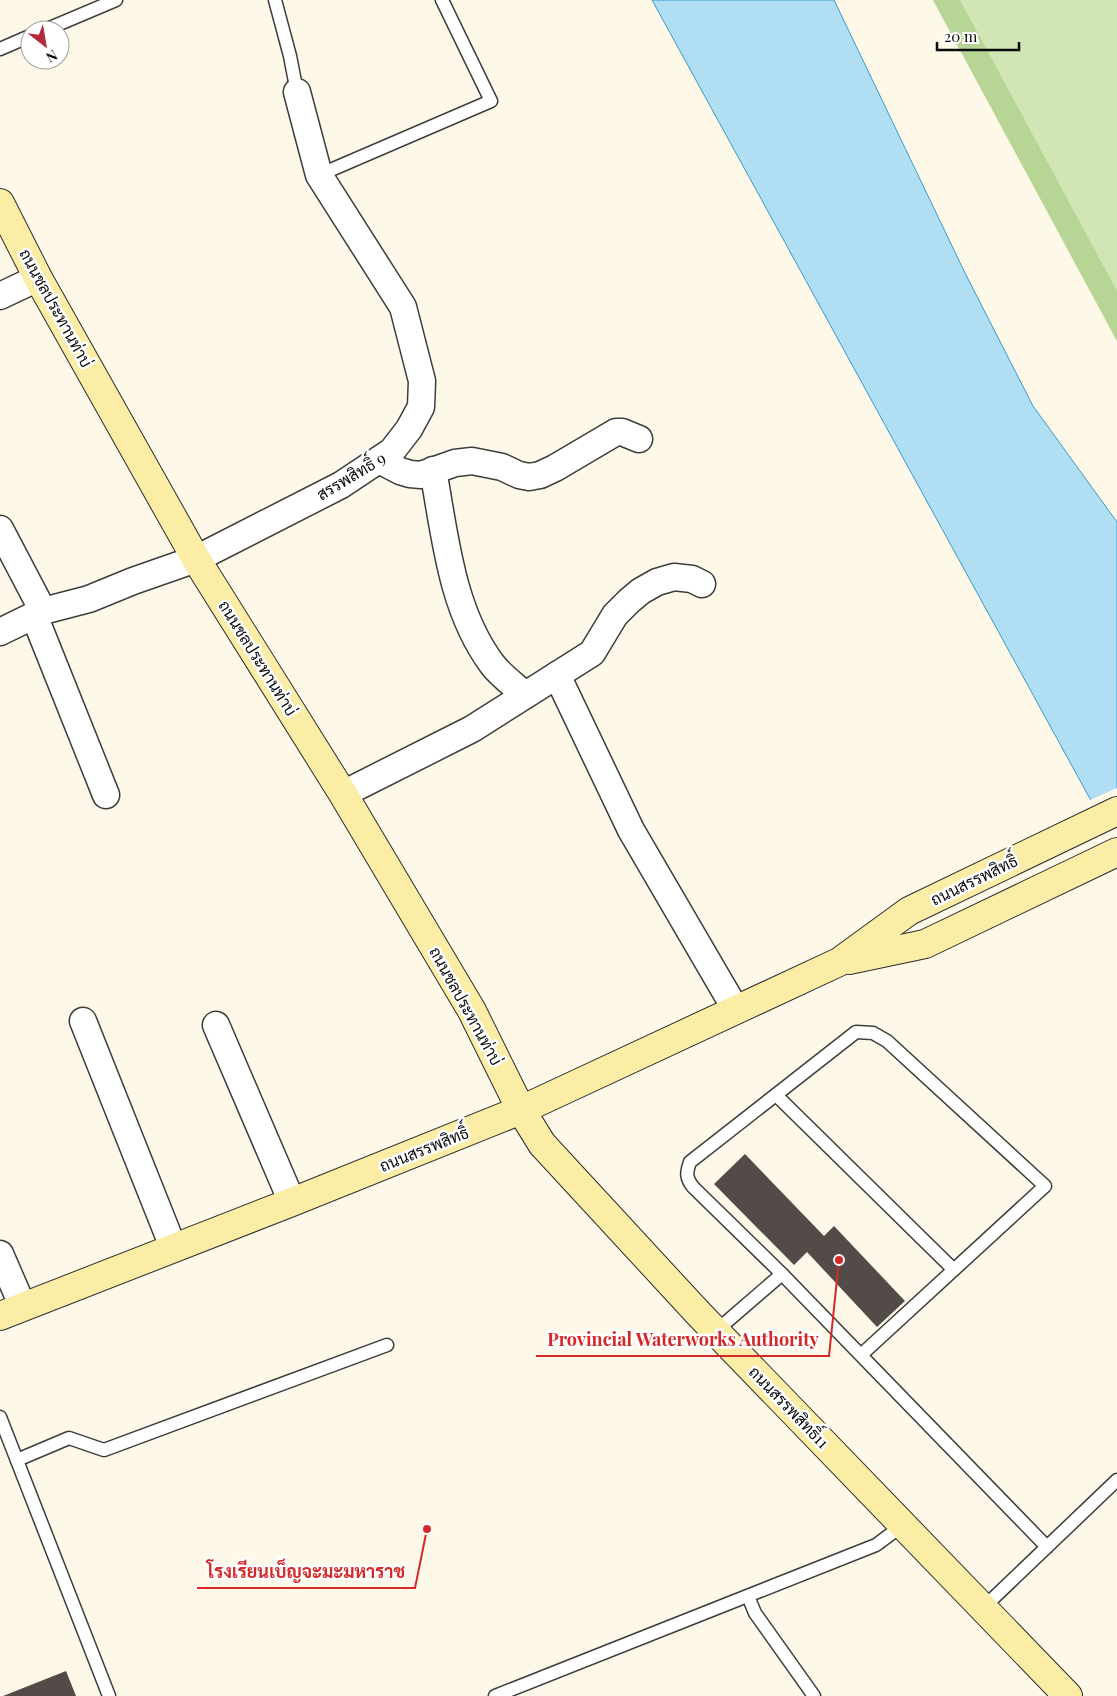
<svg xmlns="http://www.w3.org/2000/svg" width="1117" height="1696" viewBox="0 0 1117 1696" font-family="'Playfair Display',Sarabun,serif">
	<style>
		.green { fill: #d2e6b5 }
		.forest { fill: #b7d695 }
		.water { fill: #b0dff3; stroke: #3a99c6 }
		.pier { fill: #fef8e8 }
		.building { fill: #524b47 }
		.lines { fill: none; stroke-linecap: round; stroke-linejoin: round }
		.lane-casing { stroke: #3d3d3d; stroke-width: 15 }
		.street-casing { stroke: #3d3d3d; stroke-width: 29 }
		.secondary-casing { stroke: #2c2c2c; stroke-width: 30 }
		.lane { stroke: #fff; stroke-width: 12 }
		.street { stroke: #fff; stroke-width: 26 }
		.secondary { stroke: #fbeca6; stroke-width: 28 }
		.labels { text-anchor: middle; stroke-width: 5; stroke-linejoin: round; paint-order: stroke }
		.street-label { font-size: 16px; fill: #0a0a0a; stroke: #fff }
		.leader { fill: none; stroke: #d62828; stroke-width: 2 }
		.callout-dot { fill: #d62828; stroke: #fff; stroke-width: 2 }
		.callout-label { font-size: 18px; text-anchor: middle; font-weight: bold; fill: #d62828; stroke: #fff; stroke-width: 5; stroke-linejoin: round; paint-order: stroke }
	</style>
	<rect width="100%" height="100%" fill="#fef8e8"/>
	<path class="green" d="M933 0H1117V341Z"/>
	<path class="forest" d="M933 0H960L1117 291V341Z"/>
	<path class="water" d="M652 0H834L965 273 1033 406 1117 522V848Z"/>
	<path class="pier" d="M1117 788V851L1088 801Z"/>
	<g class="building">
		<path d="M745 1154 824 1236 834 1226 905 1301 877 1327 807 1252 794 1265 714 1184Z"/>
		<path d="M66 1671 76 1696H3Z"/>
	</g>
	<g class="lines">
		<g class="lane-casing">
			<g id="lane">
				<path d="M275 0 290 56 297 92"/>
				<path d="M45 30 116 0"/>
				<path d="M0 49 30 36"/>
				<path d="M319 175 491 101 442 0"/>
				<path d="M776 1095 953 1269"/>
				<path d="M716 1331 782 1274"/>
				<path d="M861 1355 1045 1186 887 1041 873 1033 856 1032 690 1162C686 1173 686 1178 693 1187L782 1274 1047 1547"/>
				<path d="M0 1417 109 1696"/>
				<path d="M17 1460 69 1438 104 1450 387 1345"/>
				<path d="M748 1596 755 1613 814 1696"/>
				<path d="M983 1608 1117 1480"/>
				<path d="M495 1696 876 1545 903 1525"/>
			</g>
		</g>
		<g class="street-casing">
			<g id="street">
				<path d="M0 296 38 278"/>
				<path d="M379 460 400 471 410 474 421 475 455 463 472 461 502 467 519 475 529 477 540 475 555 468 616 432H622L639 439"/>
				<path d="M433 470C445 535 451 609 492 664 500 675 514 685 525 695"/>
				<path d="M0 529 43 611"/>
				<path d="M34 615 106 795"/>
				<path d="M0 632 43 611 89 599 133 581 196 559 341 485 392 451 409 429 421 407 422 381 403 307 319 175 297 92"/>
				<path d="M557 675 631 830 736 1010"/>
				<path d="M343 794 472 729 592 653 615 615 629 601 641 591 657 582 674 577 692 579 702 584"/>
				<path d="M83 1021 173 1247"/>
				<path d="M216 1025 292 1202"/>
				<path d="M0 1254 23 1307"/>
			</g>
		</g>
		<g class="secondary-casing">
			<g id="secondary">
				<path d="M0 203 38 278 196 559 343 794 472 1011 521 1110 542 1144 698 1313 1068 1696"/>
				<path d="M849 960 925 944 1117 852"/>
				<path d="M0 1316 292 1202 521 1110 839 962 909 911 1117 811"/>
			</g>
		</g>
		<use href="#lane" class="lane"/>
		<use href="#street" class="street"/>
		<use href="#secondary" class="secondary"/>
	</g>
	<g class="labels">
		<g class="street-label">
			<text transform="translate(56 308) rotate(61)" y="6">ถนนชลประทานท่าบ่</text>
			<text transform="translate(351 476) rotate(-31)" y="6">สรรพสิทธิ์ 9</text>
			<text transform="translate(258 658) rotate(58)" y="6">ถนนชลประทานท่าบ่</text>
			<text transform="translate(974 880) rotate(-26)" y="6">ถนนสรรพสิทธิ์</text>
			<text transform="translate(466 1006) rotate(61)" y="6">ถนนชลประทานท่าบ่</text>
			<text transform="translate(424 1149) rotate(-22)" y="6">ถนนสรรพสิทธิ์</text>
			<text transform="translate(789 1407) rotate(46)" y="6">ถนนสรรพสิทธิ์11</text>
		</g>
	</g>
	<path class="leader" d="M839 1260L829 1356H536M427 1529L415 1588H197"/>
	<g class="callout-dot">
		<circle cx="839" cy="1260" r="5"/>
		<circle cx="427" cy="1529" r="5"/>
	</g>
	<g class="callout-label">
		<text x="683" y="1346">Provincial Waterworks Authority</text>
		<text x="306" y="1578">โรงเรียนเบ็ญจะมะมหาราช</text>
	</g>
	<g transform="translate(45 45) rotate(149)"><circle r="24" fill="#ffffff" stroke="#9d9d9d"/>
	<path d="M0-4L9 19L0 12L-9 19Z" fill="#b32a3a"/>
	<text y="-8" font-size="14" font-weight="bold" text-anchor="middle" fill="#0a0a0a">N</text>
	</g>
	<path d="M937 42v8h82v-8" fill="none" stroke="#0a0a0a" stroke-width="2.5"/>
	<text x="944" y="42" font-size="15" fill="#0a0a0a" stroke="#ffffff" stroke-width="4" paint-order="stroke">20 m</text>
</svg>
